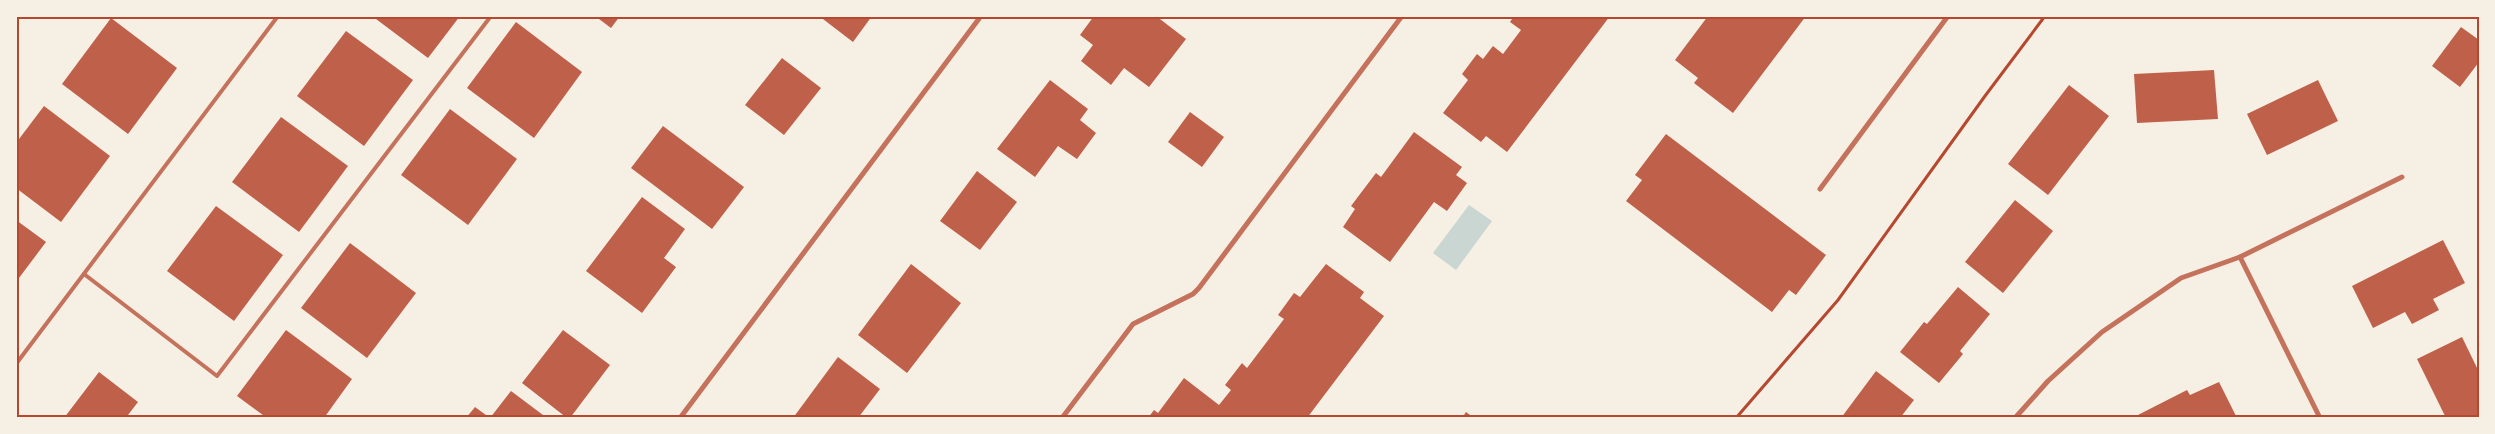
<svg xmlns="http://www.w3.org/2000/svg" width="2495" height="434" viewBox="0 0 2495 434" font-family="'Sofia Sans Condensed',sans-serif">
	<style>
		.water { fill: #c9d6d2 }
		.building { fill: #bf614a }
		.lines { fill: none; stroke-linecap: round; stroke-linejoin: round }
		.path { stroke: #b5482f; stroke-width: 3 }
		.service { stroke: #c5725c; stroke-width: 4 }
		.minor { stroke: #c5725c; stroke-width: 5 }
		.neatline { fill: none; stroke: #b5482f; stroke-width: 2 }
	</style>
	<rect width="100%" height="100%" fill="#f6efe4"/>
	<path class="water" d="M1469 205 1492 221 1456 270 1433 253Z"/>
	<g class="building">
		<path d="M372 16H460L428 58Z"/>
		<path d="M595 16H620L611 28Z"/>
		<path d="M819 16H872L853 42Z"/>
		<path d="M1094 16H1156L1186 39 1149 87 1124 68 1111 85 1081 61 1093 45 1080 35Z"/>
		<path d="M1514 16H1610L1507 152 1486 136 1481 142 1443 113 1468 80 1462 74 1477 54 1483 59 1493 46 1503 54 1521 30 1510 22Z"/>
		<path d="M1708 16H1806L1733 113 1694 83 1698 78 1675 60Z"/>
		<path d="M111 18 177 68 128 134 62 84Z"/>
		<path d="M516 22 582 72 534 138 467 88Z"/>
		<path d="M2461 27 2479 40V62L2460 87 2432 66Z"/>
		<path d="M346 31 413 80 364 146 297 96Z"/>
		<path d="M782 58 821 88 784 135 745 105Z"/>
		<path d="M2214 70 2218 119 2137 123 2134 74Z"/>
		<path d="M1050 80 1088 109 1080 120 1096 133 1077 159 1058 146 1035 177 997 149Z"/>
		<path d="M2318 80 2338 121 2267 155 2247 114Z"/>
		<path d="M2069 85 2109 116 2048 195 2008 164Z"/>
		<path d="M44 106 110 156 61 222 16 188V143Z"/>
		<path d="M450 109 517 159 468 225 401 175Z"/>
		<path d="M1190 112 1224 137 1202 167 1168 142Z"/>
		<path d="M281 117 348 166 299 232 232 182Z"/>
		<path d="M663 126 744 187 712 229 631 168Z"/>
		<path d="M1414 132 1462 167 1456 175 1467 183 1447 211 1434 202 1390 262 1343 227 1355 209 1351 206 1376 173 1381 177Z"/>
		<path d="M1666 134 1826 255 1796 295 1789 290 1772 312 1626 201 1642 180 1635 175Z"/>
		<path d="M977 171 1017 202 980 250 940 221Z"/>
		<path d="M642 197 685 229 664 258 676 267 642 313 586 271Z"/>
		<path d="M2015 200 2053 231 2003 293 1965 262Z"/>
		<path d="M216 206 283 255 234 321 167 271Z"/>
		<path d="M16 220 46 242 16 282Z"/>
		<path d="M2443 240 2465 283 2433 299 2439 310 2412 324 2405 312 2373 328 2352 286Z"/>
		<path d="M350 243 416 293 367 358 301 308Z"/>
		<path d="M911 264 961 303 907 373 858 335Z"/>
		<path d="M1326 264 1364 292 1360 298 1384 316 1307 418H1148L1154 410 1158 413 1184 378 1219 405 1231 390 1225 385 1242 363 1247 368 1284 319 1278 315 1294 293 1300 297Z"/>
		<path d="M1958 287 1990 314 1960 351 1963 354 1939 383 1900 352 1924 322 1927 324Z"/>
		<path d="M286 330 352 379 324 418H267L237 396Z"/>
		<path d="M563 330 610 365 570 418H567L522 383Z"/>
		<path d="M2462 337 2479 372V418H2446L2417 359Z"/>
		<path d="M838 357 880 389 858 418H793Z"/>
		<path d="M1876 371 1914 400 1900 418H1841Z"/>
		<path d="M99 372 138 402 128 415 132 418H64Z"/>
		<path d="M2219 382 2237 418H2132L2187 390 2190 395Z"/>
		<path d="M511 391 547 418H490Z"/>
		<path d="M475 407 490 418H466Z"/>
		<path d="M1466 412 1474 418H1462Z"/>
	</g>
	<g class="lines">
		<path class="path" d="M1736 418 1838 300 1985 96 2045 16"/>
		<g class="service">
			<path d="M84 274 217 376 491 16"/>
			<path d="M16 364 278 16"/>
		</g>
		<g class="minor">
			<path d="M1820 189 1948 16"/>
			<path d="M2240 257 2320 418"/>
			<path d="M680 418 981 16"/>
			<path d="M1062 418 1133 324 1193 294 1199 288 1402 16"/>
			<path d="M2015 418 2048 381 2102 332 2181 278 2240 257 2402 177"/>
		</g>
	</g>
	<rect width="2495" height="434" fill="none" stroke="#f6efe4" stroke-width="35"/>
	<rect x="18" y="18" width="2460" height="398" class="neatline"/>
</svg>
